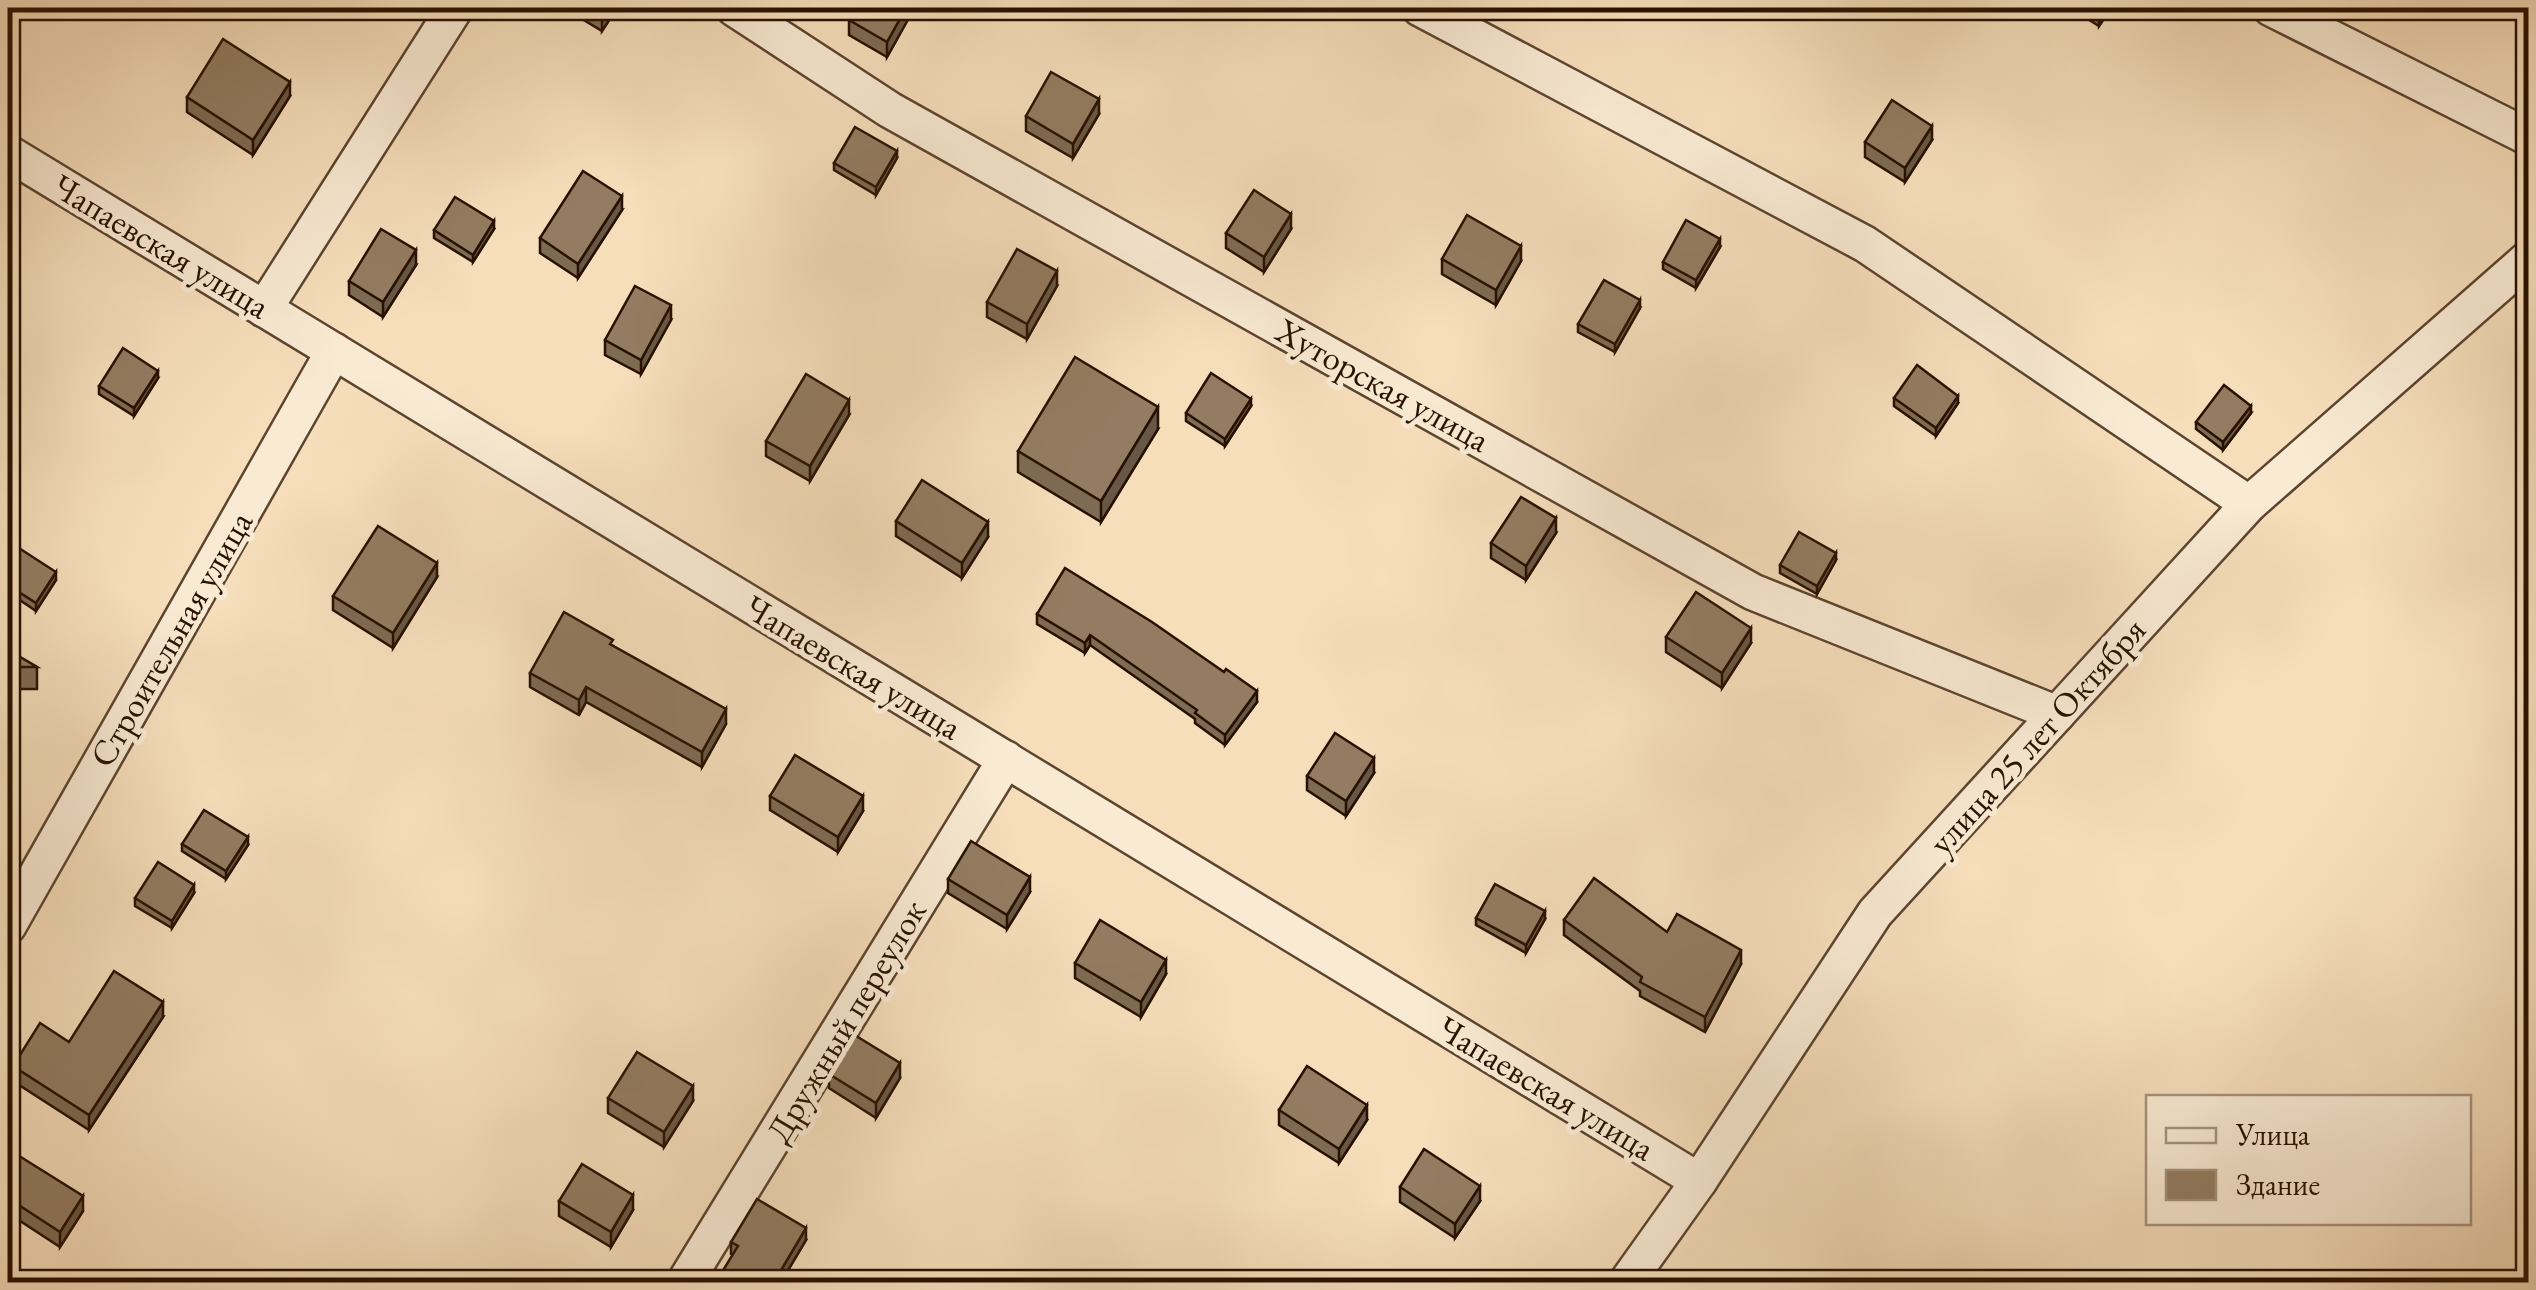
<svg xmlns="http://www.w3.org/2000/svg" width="2536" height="1290" viewBox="0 0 2536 1290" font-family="'EB Garamond',serif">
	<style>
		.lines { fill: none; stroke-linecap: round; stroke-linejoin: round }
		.street-casing { stroke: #5c442f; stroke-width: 40 }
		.street { stroke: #f9ead3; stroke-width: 35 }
		.wall { fill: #7e6b53; stroke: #281100; stroke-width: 2.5 }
		.shaded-wall { fill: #675744; stroke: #281100; stroke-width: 2.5 }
		.building { fill: #937c61; stroke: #281100; stroke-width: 2.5 }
		.labels { text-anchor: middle; stroke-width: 10; stroke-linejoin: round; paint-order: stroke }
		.street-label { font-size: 35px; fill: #281100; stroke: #f9ead3 }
	</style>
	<rect width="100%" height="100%" fill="#f6debb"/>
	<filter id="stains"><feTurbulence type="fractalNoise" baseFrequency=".002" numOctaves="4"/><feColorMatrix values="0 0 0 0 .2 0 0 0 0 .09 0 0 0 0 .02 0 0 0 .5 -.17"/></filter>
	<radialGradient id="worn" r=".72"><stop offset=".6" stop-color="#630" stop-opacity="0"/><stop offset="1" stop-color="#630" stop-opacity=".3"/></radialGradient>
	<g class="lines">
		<g class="street-casing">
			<g id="street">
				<path d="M734 8 890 110 1753 592 2057 714"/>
				<path d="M1420 8 1865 244 2249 504"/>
				<path d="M2271 8 2528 137"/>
				<path d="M8 153 1699 1181"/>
				<path d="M264 309 455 8"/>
				<path d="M8 926 334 351"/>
				<path d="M685 1282 1006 759"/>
				<path d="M1627 1282 1699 1181 1875 913 2249 504 2528 259"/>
			</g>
		</g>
		<use href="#street" class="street"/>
	</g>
	<g class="wall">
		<path d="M564 8H617L602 31Z"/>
		<path d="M914 8 887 57 849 35V20Z"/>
		<path d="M2070 8H2111L2099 26Z"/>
		<path d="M290 96 253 155 187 112V97Z"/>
		<path d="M1099 114 1073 158 1026 131V116Z"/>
		<path d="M1932 140 1905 182 1865 157V142Z"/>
		<path d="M897 158 876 195 834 170V163Z"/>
		<path d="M622 210 578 278 540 253V238Z"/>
		<path d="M494 229 473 262 434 238V230Z"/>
		<path d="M1291 229 1264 272 1226 248V233Z"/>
		<path d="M1720 247 1696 288 1663 269V262Z"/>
		<path d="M1442 259 1521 261 1496 305 1442 274Z"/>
		<path d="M416 265 383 317 349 295V281Z"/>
		<path d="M1057 286 1027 339 987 317V302Z"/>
		<path d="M1640 308 1615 352 1578 332V324Z"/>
		<path d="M671 320 641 374 605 355V340Z"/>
		<path d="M158 378 134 416 99 394V386Z"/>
		<path d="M1894 398 1958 403 1936 436 1894 406Z"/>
		<path d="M1251 406 1225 446 1186 421V413Z"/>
		<path d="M2251 413 2223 450 2196 429V422Z"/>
		<path d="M849 415 810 481 766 456V441Z"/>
		<path d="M1158 429 1101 522 1018 472V451Z"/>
		<path d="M896 521 988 537 962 578 896 536Z"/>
		<path d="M1556 533 1526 580 1491 558V543Z"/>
		<path d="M8 541 56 580 36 611 8 592Z"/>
		<path d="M1836 560 1817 594 1780 573V565Z"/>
		<path d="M437 577 393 648 333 610V596Z"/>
		<path d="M1037 614 1257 702 1225 745 1195 723V719L1090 645 1085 653 1037 624Z"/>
		<path d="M1666 637 1751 643 1722 688 1666 652Z"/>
		<path d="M613 646 726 724 702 767 586 702 579 715 530 687V673Z"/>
		<path d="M8 650 37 667V689H11L8 694Z"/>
		<path d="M1374 773 1346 816 1307 790V776Z"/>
		<path d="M770 796 863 811 838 852 770 810Z"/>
		<path d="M182 844 248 845 226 879 182 851Z"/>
		<path d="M948 879 1030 892 1007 929 948 893Z"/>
		<path d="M194 893 172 928 135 906V898Z"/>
		<path d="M1476 918 1545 919 1526 953 1476 925Z"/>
		<path d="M1564 920 1741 964 1705 1032 1640 996V991L1564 935Z"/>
		<path d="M1075 963 1166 974 1141 1017 1075 978Z"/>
		<path d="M163 1017 89 1130 13 1081V1066L69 1042Z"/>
		<path d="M829 1074 900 1078 876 1118 829 1088Z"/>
		<path d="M608 1098 693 1101 664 1147 608 1113Z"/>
		<path d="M1279 1110 1367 1120 1339 1163 1279 1125Z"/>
		<path d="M8 1149 83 1211 60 1247 8 1213Z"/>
		<path d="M1400 1187 1480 1201 1455 1238 1400 1202Z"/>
		<path d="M559 1201 633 1210 611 1247 559 1216Z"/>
		<path d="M806 1240 781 1282H716L733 1255 731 1254V1242Z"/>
	</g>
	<g class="shaded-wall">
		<path d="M607 8H617L602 31V16Z"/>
		<path d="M906 8H914V9L887 57V42Z"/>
		<path d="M2106 8H2111L2099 26V18Z"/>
		<path d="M290 82V96L253 155V140Z"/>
		<path d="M1099 99V114L1073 158V144Z"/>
		<path d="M1932 126V140L1905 182V168Z"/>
		<path d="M897 151V158L876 195V187Z"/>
		<path d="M622 196V210L578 278V264Z"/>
		<path d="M1291 214V229L1264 272V257Z"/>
		<path d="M494 221V229L473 262V255Z"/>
		<path d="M1720 239V247L1696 288V280Z"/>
		<path d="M1521 246V261L1496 305V290Z"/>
		<path d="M416 250V265L383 317V302Z"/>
		<path d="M1057 271V286L1027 339V324Z"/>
		<path d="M1640 300V308L1615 352V344Z"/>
		<path d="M671 305V320L641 374V360Z"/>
		<path d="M158 371V378L134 416V408Z"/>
		<path d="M1958 396V403L1936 436V428Z"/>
		<path d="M1251 399V406L1225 446V439Z"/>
		<path d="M849 400V415L810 481V466Z"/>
		<path d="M2251 406V413L2223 450V442Z"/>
		<path d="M1158 407V429L1101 522V501Z"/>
		<path d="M1556 518V533L1526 580V566Z"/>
		<path d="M988 522V537L962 578V563Z"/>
		<path d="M1836 553V560L1817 594V586Z"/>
		<path d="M437 563V577L393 648V633Z"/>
		<path d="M56 572V580L36 611V603Z"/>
		<path d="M1751 628V643L1722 688V673Z"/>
		<path d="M1090 635V645L1085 653V643Z"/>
		<path d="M11 667V689L8 694V673Z"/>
		<path d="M586 687V702L579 715V700Z"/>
		<path d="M1257 691V702L1225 745V735Z"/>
		<path d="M726 709V724L702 767V752Z"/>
		<path d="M1374 758V773L1346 816V801Z"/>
		<path d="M863 796V811L838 852V837Z"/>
		<path d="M248 837V845L226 879V871Z"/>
		<path d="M1030 877V892L1007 929V915Z"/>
		<path d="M194 885V893L172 928V921Z"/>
		<path d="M1545 911V919L1526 953V945Z"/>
		<path d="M1741 950V964L1705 1032V1017Z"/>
		<path d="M1166 960V974L1141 1017V1002Z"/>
		<path d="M163 1002V1017L89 1130V1115Z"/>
		<path d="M900 1063V1078L876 1118V1103Z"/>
		<path d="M693 1086V1101L664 1147V1132Z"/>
		<path d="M1367 1105V1120L1339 1163V1149Z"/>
		<path d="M1480 1186V1201L1455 1238V1224Z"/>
		<path d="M633 1195V1210L611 1247V1232Z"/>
		<path d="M83 1196V1211L60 1247V1232Z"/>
		<path d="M806 1228V1240L781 1282H774Z"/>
	</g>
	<g class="building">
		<path d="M588 8H607L602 16Z"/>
		<path d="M856 8H906L887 42 849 20Z"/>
		<path d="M2082 8H2106L2099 18Z"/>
		<path d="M223 39 290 82 253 140 187 97Z"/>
		<path d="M1051 72 1099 99 1073 144 1026 116Z"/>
		<path d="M1892 100 1932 126 1905 168 1865 142Z"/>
		<path d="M855 127 897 151 876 187 834 163Z"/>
		<path d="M583 171 622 196 578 264 540 238Z"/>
		<path d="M1254 190 1291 214 1264 257 1226 233Z"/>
		<path d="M455 197 494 221 473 255 434 230Z"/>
		<path d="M1467 215 1521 246 1496 290 1442 259Z"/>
		<path d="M1686 220 1720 239 1696 280 1663 262Z"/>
		<path d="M381 229 416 250 383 302 349 281Z"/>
		<path d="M1017 249 1057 271 1027 324 987 302Z"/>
		<path d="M1604 280 1640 300 1615 344 1578 324Z"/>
		<path d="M635 286 671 305 641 360 605 340Z"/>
		<path d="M123 348 158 371 134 408 99 386Z"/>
		<path d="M1075 357 1158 407 1101 501 1018 451Z"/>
		<path d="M1917 365 1958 396 1936 428 1894 398Z"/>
		<path d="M1211 373 1251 399 1225 439 1186 413Z"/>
		<path d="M806 374 849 400 810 466 766 441Z"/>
		<path d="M2224 385 2251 406 2223 442 2196 422Z"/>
		<path d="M922 480 988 522 962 563 896 521Z"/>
		<path d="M1521 497 1556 518 1526 566 1491 543Z"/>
		<path d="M378 526 437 563 393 633 333 596Z"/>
		<path d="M1799 532 1836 553 1817 586 1780 565Z"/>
		<path d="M8 541 56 572 36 603 8 585Z"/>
		<path d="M1065 568 1152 622 1224 672 1226 669 1257 691 1225 735 1195 713 1197 710 1090 635 1085 643 1037 614Z"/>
		<path d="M1696 592 1751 628 1722 673 1666 637Z"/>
		<path d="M564 612 613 640 610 644 726 709 702 752 586 687 579 700 530 673Z"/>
		<path d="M8 650 37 667H11L8 673Z"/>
		<path d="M1335 733 1374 758 1346 801 1307 776Z"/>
		<path d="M795 755 863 796 838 837 770 796Z"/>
		<path d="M204 810 248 837 226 871 182 844Z"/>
		<path d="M971 841 1030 877 1007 915 948 879Z"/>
		<path d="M158 862 194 885 172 921 135 898Z"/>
		<path d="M1594 878 1667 932 1677 914 1741 950 1705 1017 1640 982 1642 977 1564 920Z"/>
		<path d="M1495 884 1545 911 1526 945 1476 918Z"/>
		<path d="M1100 920 1166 960 1141 1002 1075 963Z"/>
		<path d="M114 971 163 1002 89 1115 13 1066 40 1023 69 1042Z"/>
		<path d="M853 1034 900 1063 876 1103 829 1074Z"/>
		<path d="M637 1052 693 1086 664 1132 608 1098Z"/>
		<path d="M1307 1066 1367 1105 1339 1149 1279 1110Z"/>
		<path d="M8 1149 83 1196 60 1232 8 1198Z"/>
		<path d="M1424 1149 1480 1186 1455 1224 1400 1187Z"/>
		<path d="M582 1164 633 1195 611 1232 559 1201Z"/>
		<path d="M757 1199 806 1228 774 1282H716L738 1246 731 1242Z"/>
	</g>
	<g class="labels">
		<g class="street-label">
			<text transform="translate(161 246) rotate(31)" y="12">Чапаевская улица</text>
			<text transform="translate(1383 385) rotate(29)" y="12">Хуторская улица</text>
			<text transform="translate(171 639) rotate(-60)" y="12">Строительная улица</text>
			<text transform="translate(853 667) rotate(31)" y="12">Чапаевская улица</text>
			<text transform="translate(2037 736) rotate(-48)" y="12">улица 25 лет Октября</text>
			<text transform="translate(846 1021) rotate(-59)" y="12">Дружный переулок</text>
			<text transform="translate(1546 1088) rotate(31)" y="12">Чапаевская улица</text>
		</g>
	</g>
	<rect width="2536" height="1290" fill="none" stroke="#f6debb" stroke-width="40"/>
	<rect x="10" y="10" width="2516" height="1270" fill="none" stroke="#281100" stroke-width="5"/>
	<rect x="20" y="20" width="2496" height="1250" fill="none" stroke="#281100" stroke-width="2.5"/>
	<rect x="2146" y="1095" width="325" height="130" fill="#f9ead3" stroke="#a5937f" stroke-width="2.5"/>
	<rect x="2166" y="1128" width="50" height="15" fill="#f9ead3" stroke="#a5937f" stroke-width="2.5"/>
	<text x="2236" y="1145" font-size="30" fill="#281100">Улица</text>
	<rect x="2166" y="1170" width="50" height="30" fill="#937c61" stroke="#a5937f" stroke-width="2.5"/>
	<text x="2236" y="1195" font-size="30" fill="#281100">Здание</text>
	<rect width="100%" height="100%" filter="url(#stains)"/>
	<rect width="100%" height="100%" fill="url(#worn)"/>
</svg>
